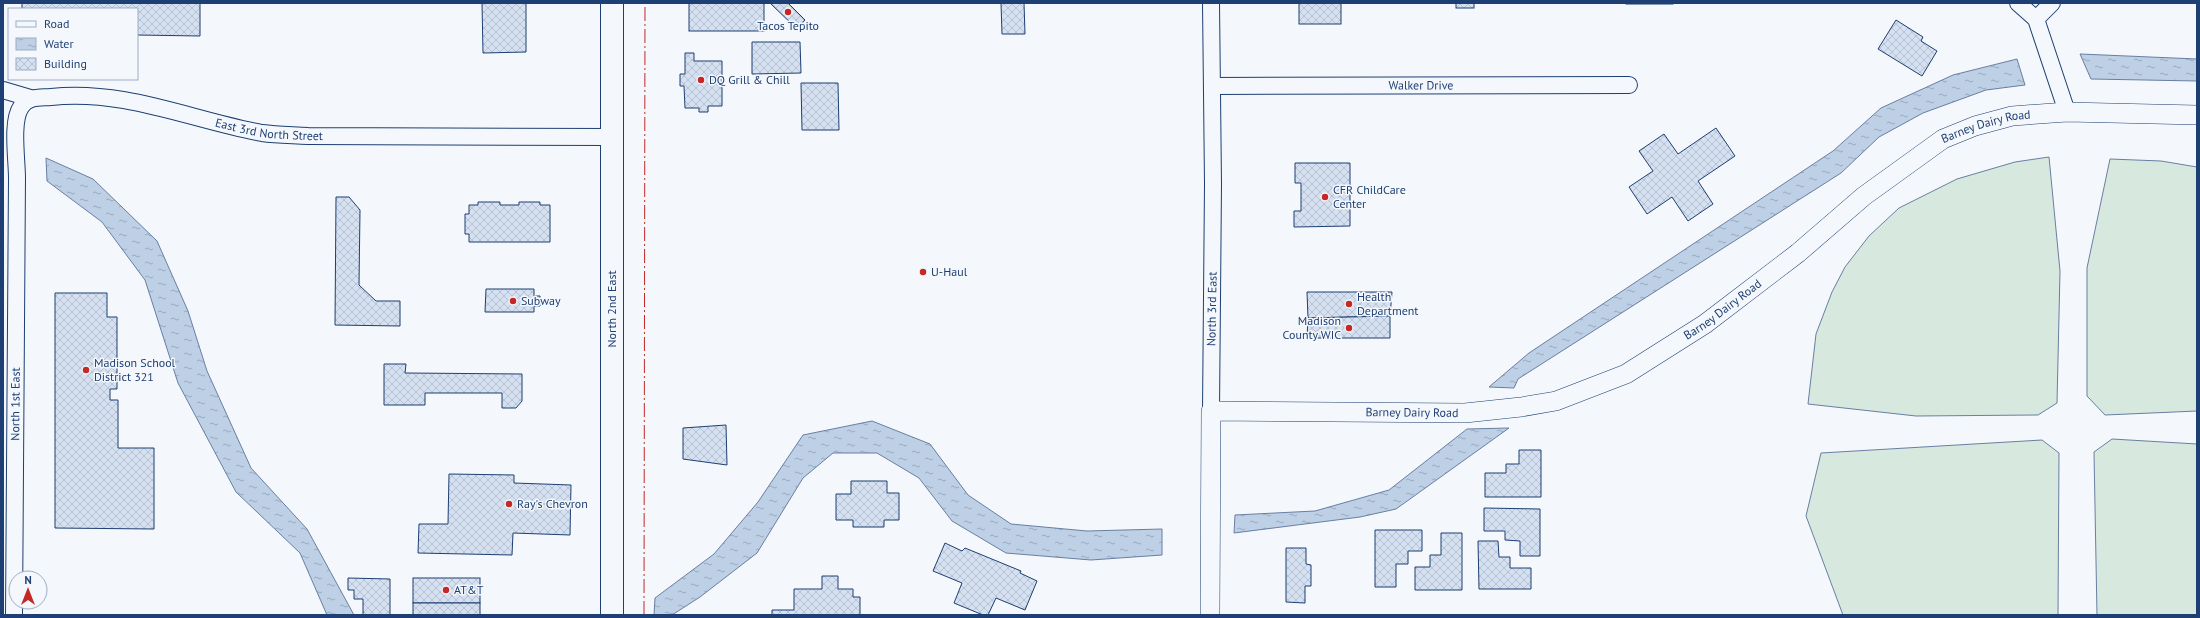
<svg xmlns="http://www.w3.org/2000/svg" width="2200" height="618" viewBox="0 0 2200 618" font-family="'PT Sans',sans-serif">
	<style>
		.pitch { fill: #d7e8df; stroke: #687fa3 }
		.water { fill: url(#water-ripples); stroke: #687fa3 }
		.building { fill: url(#building-cross-hatch); stroke: #1d3f73 }
		.lines { fill: none; stroke-linecap: round; stroke-linejoin: round }
		.minor-casing { stroke: #1d3f73; stroke-width: 18 }
		.tertiary-casing { stroke: #1d3f73; stroke-width: 20 }
		.primary-casing { stroke: #1d3f73; stroke-width: 24 }
		.minor { stroke: #f4f7fb; stroke-width: 16 }
		.tertiary { stroke: #f4f7fb; stroke-width: 19 }
		.primary { stroke: #f4f7fb; stroke-width: 22 }
		.power { stroke: #c62828; stroke-width: 1; stroke-dasharray: 14 3 2 3; stroke-linecap: butt }
		.poi-dot { fill: #c62828; stroke: #f4f7fb; stroke-width: 1.5 }
		.labels { text-anchor: middle; stroke-width: 3; stroke-linejoin: round; paint-order: stroke }
		.poi-label { font-size: 12px; fill: #1d3f73; stroke: #f4f7fb; text-anchor: start }
		.street-label { font-size: 12px; fill: #1d3f73; stroke: #f4f7fb }
	</style>
	<defs>
		<pattern id="water-ripples" width="26" height="14" patternUnits="userSpaceOnUse"><rect width="26" height="14" fill="#bed0e5"/><path d="M2 4q2-2 4 0t4 0M15 11q2-2 4 0t4 0" fill="none" stroke="#9aaabe"/></pattern>
		<pattern id="building-cross-hatch" width="8" height="8" patternUnits="userSpaceOnUse"><rect width="8" height="8" fill="#d5e0f0"/><path d="M0 0l8 8M0 8l8-8" fill="none" stroke="#b6c1d1"/></pattern>
	</defs>
	<rect width="100%" height="100%" fill="#f4f7fb"/>
	<g class="pitch">
		<path d="M2049 157 2060 271 2057 403 2038 415 1916 416 1808 404 1816 334 1832 292 1845 267 1869 236 1899 208 1957 179 2015 162Z"/>
		<path d="M2110 159 2161 161 2197 167V411L2105 415 2087 396V268Z"/>
		<path d="M2112 439 2197 444V615H2097L2094 452Z"/>
		<path d="M2042 440 2059 453 2058 615H1843L1806 516 1821 453Z"/>
	</g>
	<g class="water">
		<path d="M2080 54 2197 59V81L2091 79Z"/>
		<path d="M2017 59 2025 85 1986 90 1923 113 1879 137 1841 173 1518 379 1514 388 1489 387 1529 353 1833 151 1881 108 1953 75Z"/>
		<path d="M46 158 93 179 157 241 188 311 207 371 251 468 307 529 354 615H327L300 553 236 492 178 383 145 280 102 222 47 181Z"/>
		<path d="M872 421 930 444 968 495 1011 524 1087 531 1162 529V555L1091 560 1006 553 952 521 919 478 877 453H833L803 478 757 553 700 597 672 615H654L655 598 714 554 758 502 803 435Z"/>
		<path d="M1509 428 1396 509 1360 517 1234 533 1235 515 1315 511 1389 490 1467 429Z"/>
	</g>
	<g class="building">
		<path d="M22 3H200V36L137 35V9H22Z"/>
		<path d="M482 3H526V52L483 53Z"/>
		<rect x="689" y="3" width="75" height="28"/>
		<path d="M773 3H788L805 20 797 29 771 4Z"/>
		<path d="M1001 3H1024L1025 34H1002Z"/>
		<rect x="1299" y="3" width="42" height="21"/>
		<rect x="1456" y="3" width="18" height="5"/>
		<rect x="1626" y="3" width="47" height="1"/>
		<path d="M1896 20 1923 37 1921 41 1937 51 1922 76 1878 49Z"/>
		<path d="M752 42H800L801 73 752 74Z"/>
		<path d="M685 53H694V61H722V106H708V112H699V108H685L684 86H680V74H685Z"/>
		<path d="M801 83H838L839 130H802Z"/>
		<path d="M1716 128 1735 156 1698 181 1713 204 1688 221 1672 197 1647 214 1629 187 1653 171 1639 151 1664 134 1678 154Z"/>
		<path d="M1295 163H1350V226L1294 227V211H1301V183H1295Z"/>
		<path d="M336 197H349L360 210 359 285 376 301H400V326L335 325Z"/>
		<path d="M478 202H500V205H519V202H540V205H550V242H469V234H465V214H469V205H478Z"/>
		<path d="M486 289H534V296H540V306H534V312H485Z"/>
		<path d="M1307 292H1392L1390 316 1308 318Z"/>
		<path d="M55 293H107V317H117V389H110V400H118V448H154V529L55 528Z"/>
		<path d="M1390 316V338H1307L1308 318Z"/>
		<path d="M384 364H406L405 373 522 374V401L516 408H502V393H425V405H384Z"/>
		<path d="M726 425 727 465 683 459V428Z"/>
		<path d="M1519 450H1541V497H1485V473H1506V464H1519Z"/>
		<path d="M449 474 514 475V483L571 485 570 535 513 533 512 555 418 553 419 524H448Z"/>
		<path d="M851 481H887V493H899V520H884V527H853V520H836V494H851Z"/>
		<path d="M1484 508 1540 509V556H1520V541L1505 540V531H1484Z"/>
		<path d="M1375 530H1422V551H1408V564H1396V587H1375Z"/>
		<path d="M1441 533H1462V590H1415V567H1430V555H1441Z"/>
		<path d="M1478 541H1498L1499 557H1510V568H1531V589H1479Z"/>
		<path d="M945 543 962 551 965 548 1021 571 1020 573 1037 581 1025 610 996 598 988 615H983L954 603 962 583 933 571Z"/>
		<path d="M1286 548H1306V564L1311 565V586H1305V603L1286 602Z"/>
		<path d="M822 576H838V589H853V597H860V615H772V610H794V589H822Z"/>
		<path d="M348 578 390 579V615H363V599H354V590H348Z"/>
		<rect x="413" y="578" width="67" height="25"/>
		<rect x="413" y="603" width="67" height="12"/>
	</g>
	<g class="lines">
		<g class="minor-casing">
			<g id="minor">
				<path d="M1211 3 1213 184 1211 411"/>
				<path d="M2018 3 2036 19 2067 112"/>
				<path d="M2036 19 2052 3"/>
				<path id="s1" d="M1213 86 1629 85"/>
				<path d="M3 90 30 98"/>
				<path id="s2" d="M14 615 17 178C17 160 11 121 21 107 28 96 40 98 51 97 125 89 191 120 262 133 277 135 293 135 308 136L612 137"/>
			</g>
		</g>
		<g class="tertiary-casing">
			<g id="tertiary">
				<path id="s3" d="M1210 615 1211 411 1465 413 1521 407 1556 401 1626 374 1705 324 1798 253 1864 196 1943 139 1975 126 2012 116 2067 112 2197 115"/>
			</g>
		</g>
		<g class="primary-casing">
			<path id="primary" d="M612 3V615"/>
		</g>
		<use href="#minor" class="minor"/>
		<use href="#tertiary" class="tertiary"/>
		<use href="#primary" class="primary"/>
		<path class="power" d="M644 615 645 3"/>
	</g>
	<g class="poi-dot">
		<circle cx="788" cy="12" r="4"/>
		<circle cx="701" cy="80" r="4"/>
		<circle cx="1325" cy="197" r="4"/>
		<circle cx="923" cy="272" r="4"/>
		<circle cx="513" cy="301" r="4"/>
		<circle cx="1349" cy="304" r="4"/>
		<circle cx="1349" cy="328" r="4"/>
		<circle cx="86" cy="370" r="4"/>
		<circle cx="509" cy="504" r="4"/>
		<circle cx="446" cy="590" r="4"/>
	</g>
	<g class="labels">
		<g class="poi-label">
			<text x="788" y="30" text-anchor="middle">Tacos Tepito</text>
			<text x="709" y="84">DQ Grill &amp; Chill</text>
			<text x="1333" y="194">CFR ChildCare<tspan x="1333" dy="14">Center</tspan></text>
			<text x="931" y="276">U-Haul</text>
			<text x="1357" y="301">Health<tspan x="1357" dy="14">Department</tspan></text>
			<text x="521" y="305">Subway</text>
			<text x="1341" y="325" text-anchor="end">Madison<tspan x="1341" dy="14">County WIC</tspan></text>
			<text x="94" y="367">Madison School<tspan x="94" dy="14">District 321</tspan></text>
			<text x="517" y="508">Ray's Chevron</text>
			<text x="454" y="594">AT&amp;T</text>
		</g>
		<g class="street-label">
			<text dy="4" stroke="none"><textPath href="#s1" startOffset="208">Walker Drive</textPath></text>
			<text dy="4" stroke="none"><textPath href="#s2" startOffset="764">East 3rd North Street</textPath></text>
			<text dy="4" stroke="none"><textPath href="#s3" startOffset="1065">Barney Dairy Road</textPath></text>
			<text transform="translate(612 309) rotate(-90)" y="4">North 2nd East</text>
			<text transform="translate(1212 309) rotate(-89)" y="4">North 3rd East</text>
			<text dy="4" stroke="none"><textPath href="#s3" startOffset="741">Barney Dairy Road</textPath></text>
			<text dy="4" stroke="none"><textPath href="#s2" startOffset="211">North 1st East</textPath></text>
			<text dy="4" stroke="none"><textPath href="#s3" startOffset="405">Barney Dairy Road</textPath></text>
		</g>
	</g>
	<rect width="2200" height="618" fill="none" stroke="#1d3f73" stroke-width="8"/>
	<rect x="8" y="8" width="130" height="72" fill="#f4f7fb" stroke="#9eadc5"/>
	<rect x="16" y="21" width="20" height="6" fill="#f4f7fb" stroke="#9eadc5"/>
	<text x="44" y="28" font-size="12" fill="#1d3f73">Road</text>
	<rect x="16" y="38" width="20" height="12" fill="url(#water-ripples)" stroke="#9eadc5"/>
	<text x="44" y="48" font-size="12" fill="#1d3f73">Water</text>
	<rect x="16" y="58" width="20" height="12" fill="url(#building-cross-hatch)" stroke="#9eadc5"/>
	<text x="44" y="68" font-size="12" fill="#1d3f73">Building</text>
	<g transform="translate(28 590)"><circle r="19" fill="#f4f7fb" stroke="#9eadc5"/>
	<path d="M0-3L7 15L0 10L-7 15Z" fill="#c62828"/>
	<text y="-6" font-size="11" font-weight="bold" text-anchor="middle" fill="#1d3f73">N</text>
	</g>
</svg>
